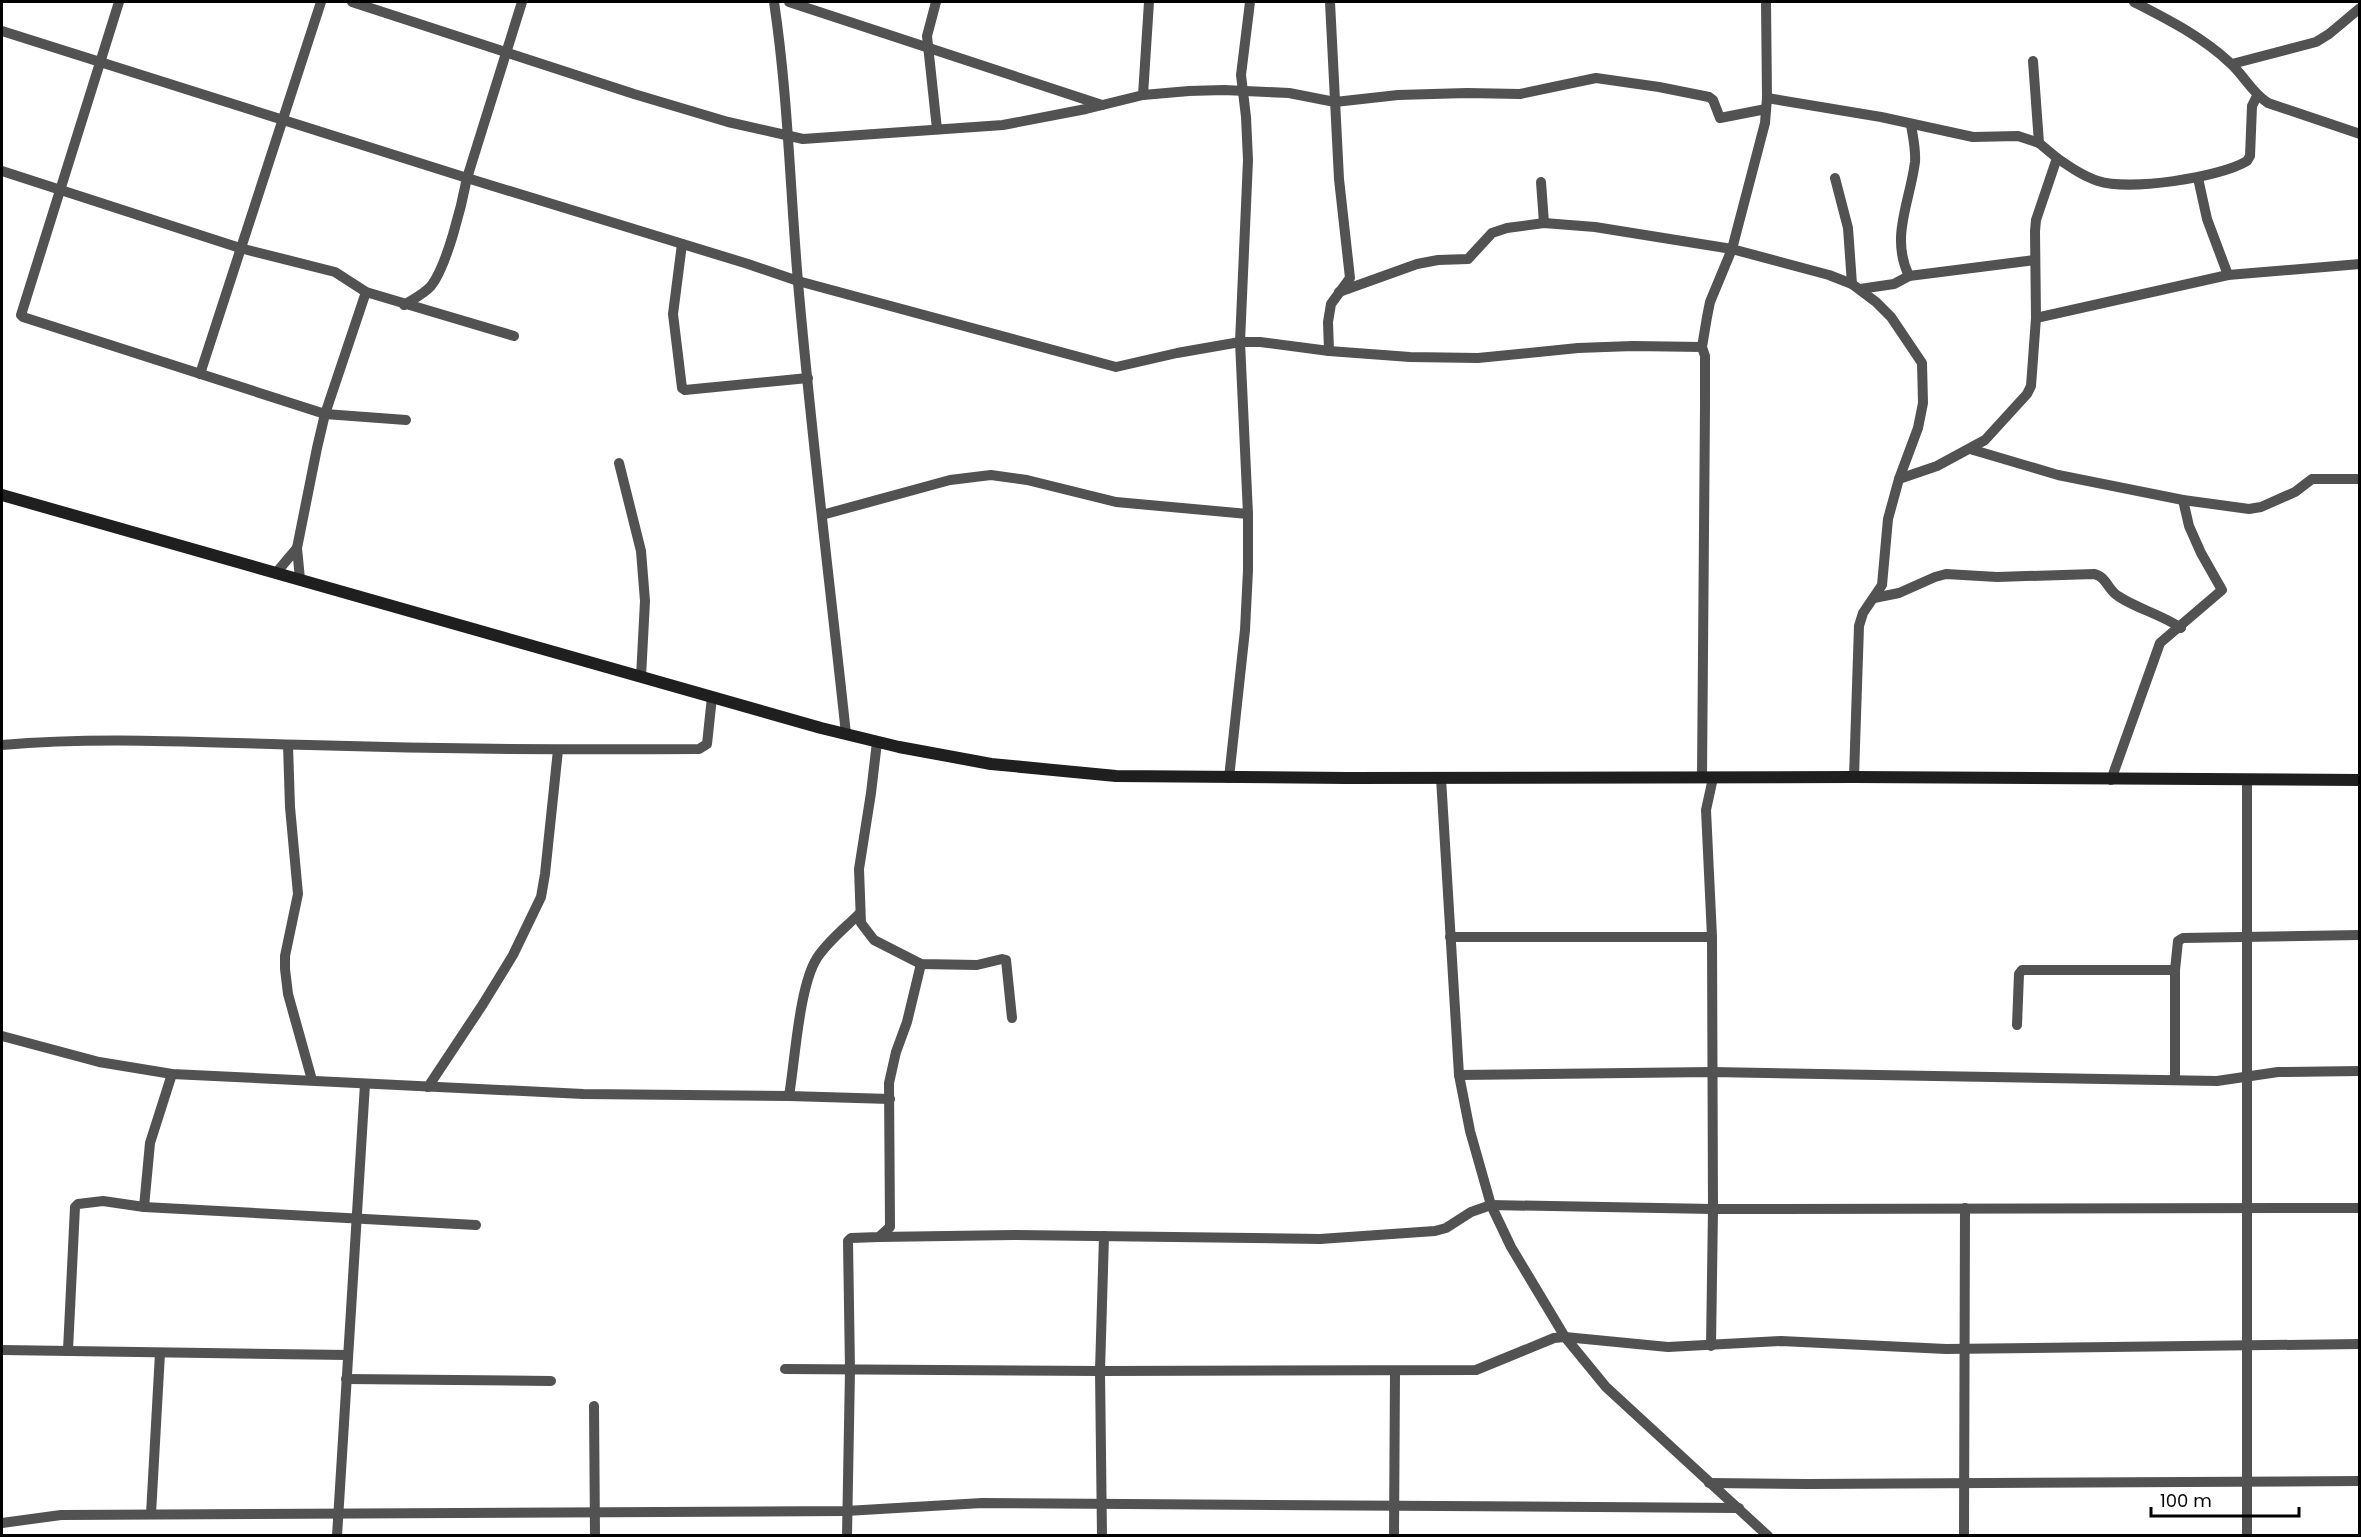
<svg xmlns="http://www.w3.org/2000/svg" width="2361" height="1537" viewBox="0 0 2361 1537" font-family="Poppins,sans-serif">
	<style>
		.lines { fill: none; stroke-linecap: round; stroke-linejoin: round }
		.street { stroke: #525252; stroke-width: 10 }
		.secondary { stroke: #1f1f1f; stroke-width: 12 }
	</style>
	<rect width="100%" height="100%" fill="#fff"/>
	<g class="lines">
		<g class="street">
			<path d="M119 2 21 315 23 317 325 414 406 420"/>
			<path d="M352 2 634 94 728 122 803 139 1003 125 1086 109 1143 95 1189 91 1224 90 1289 93 1335 102 1398 95 1467 93 1520 94 1596 78 1659 87 1709 97 1713 100 1720 118 1766 109"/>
			<path d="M774 2C788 95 790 188 798 282 811 433 830 584 846 734"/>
			<path d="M789 2 1102 105"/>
			<path d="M936 2 927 36 937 129"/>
			<path d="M2134 2C2167 19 2201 36 2229 62 2244 75 2251 92 2268 103L2360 134"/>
			<path d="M2 31 467 178 748 264 798 281 1116 367 1177 353 1240 342H1260L1329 351 1410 357 1478 358 1578 348 1633 346 1702 347"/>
			<path d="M2232 64 2316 42 2329 34 2360 8"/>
			<path d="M1143 95 1149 2"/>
			<path d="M1767 98 1881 117 1973 137 2018 136 2039 143"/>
			<path d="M2057 158C2070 167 2083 176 2098 181 2129 191 2219 178 2247 161L2250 156 2252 106 2257 96"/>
			<path d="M2 171 240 248 335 272 366 292 514 336"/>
			<path d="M1835 178 1848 228 1852 284"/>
			<path d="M2198 178 2207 219 2228 275"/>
			<path d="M1541 182 1544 223"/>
			<path d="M682 244 673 314 682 388 685 390 808 378"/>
			<path d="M1909 276C1890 237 1910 202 1915 162 1916 150 1913 137 1911 125"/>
			<path d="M1860 289 1894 284 1909 276 2035 260"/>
			<path d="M1339 292 1417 264 1438 260 1468 259 1492 233 1507 228 1544 223 1595 227 1732 249 1829 275 1852 284 1876 302 1891 317 1922 363 1923 403 1918 428 1899 479"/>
			<path d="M404 305C413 299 424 294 431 286 447 266 462 204 467 178L522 2"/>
			<path d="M2036 318 2228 275 2360 264"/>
			<path d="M1329 351 1328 322 1331 304 1350 278 1339 179 1330 2"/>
			<path d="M200 374 321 2"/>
			<path d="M1970 449 2058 475 2183 500 2249 509 2261 507 2295 492 2312 479H2360"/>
			<path d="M619 463 641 551 645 601 641 677"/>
			<path d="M822 515 950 480 991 475 1027 480 1116 502 1248 514"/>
			<path d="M276 573 297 548"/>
			<path d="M300 579 297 548 317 448 325 414 366 292"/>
			<path d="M1874 598 1899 593 1935 577 1946 574 1997 577 2094 574C2106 576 2108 590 2118 596 2137 609 2161 614 2181 628"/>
			<path d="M877 742 871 793 859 869 861 923 874 940 921 964 977 965 1002 959 1006 960 1012 1018"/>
			<path d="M2 745C104 736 207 743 309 745 439 749 569 750 699 749L707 744 712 697"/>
			<path d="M288 745 290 807 298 894 285 956V969L288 994 312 1080"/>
			<path d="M1854 777 1859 626 1863 613 1882 585 1888 519 1899 479 1937 466 1985 440 2027 394 2031 386 2036 318 2035 231 2036 220 2057 158 2039 143 2033 61"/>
			<path d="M1229 778 1245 630 1248 570V514L1240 342 1248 160 1246 117 1241 75 1250 2"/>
			<path d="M1441 778 1459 1075 1470 1131 1491 1205 1511 1247 1565 1337 1606 1387 1768 1536"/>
			<path d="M1702 778 1705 406V356L1702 347 1707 317 1710 302 1732 249 1765 123 1767 98 1766 2"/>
			<path d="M2111 780 2160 643 2222 590 2201 553 2189 526 2183 500"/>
			<path d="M1450 937H1712L1713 1209 1711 1346"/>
			<path d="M1712 937 1706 810 1713 778"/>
			<path d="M2017 1025 2019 974 2022 970H2175"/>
			<path d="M2 1036 99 1062 172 1074 583 1094 789 1096 890 1099"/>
			<path d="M1459 1075 1712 1072 2217 1081 2278 1072 2360 1071"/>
			<path d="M2175 1079V970L2178 941 2183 938 2360 935"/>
			<path d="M428 1087 483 1004 513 955 541 897 545 874 558 750"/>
			<path d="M789 1096C795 1061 799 986 817 958 828 941 845 928 859 914"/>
			<path d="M144 1207 150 1143 172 1074"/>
			<path d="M879 1237 1014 1235 1320 1239 1435 1231 1446 1228 1471 1212 1491 1205 1713 1209 2360 1208"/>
			<path d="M2 1350 348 1355"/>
			<path d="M68 1350 75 1207 78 1204 103 1201 144 1207 476 1225"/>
			<path d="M785 1369 1100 1371 1476 1370 1554 1338 1565 1337 1668 1347 1781 1341 1946 1349 2360 1344"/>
			<path d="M346 1379 551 1381"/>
			<path d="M594 1406 595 1536"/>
			<path d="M1709 1483 1808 1484 2360 1481"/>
			<path d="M151 1514 160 1353"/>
			<path d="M2 1523 61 1515 846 1511 982 1503 1739 1508"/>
			<path d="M337 1536 365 1084"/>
			<path d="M847 1536 850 1370 848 1241 851 1238 879 1237 890 1227 889 1083 896 1052 907 1022 921 964"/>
			<path d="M1102 1536 1100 1371 1104 1236"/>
			<path d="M1394 1536 1395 1371"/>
			<path d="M1964 1536 1965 1208"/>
			<path d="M2247 1536V780"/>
		</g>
		<path class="secondary" d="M2 495 821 728 899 747 991 764 1116 776 1347 778 1854 777 2360 780"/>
	</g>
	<rect width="2361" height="1537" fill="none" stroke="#000000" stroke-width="6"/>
	<path d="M2151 1507v9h148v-9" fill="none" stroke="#000000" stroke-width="3"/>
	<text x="2160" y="1507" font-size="18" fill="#000000" stroke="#ffffff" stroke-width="4.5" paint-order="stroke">100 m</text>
</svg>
